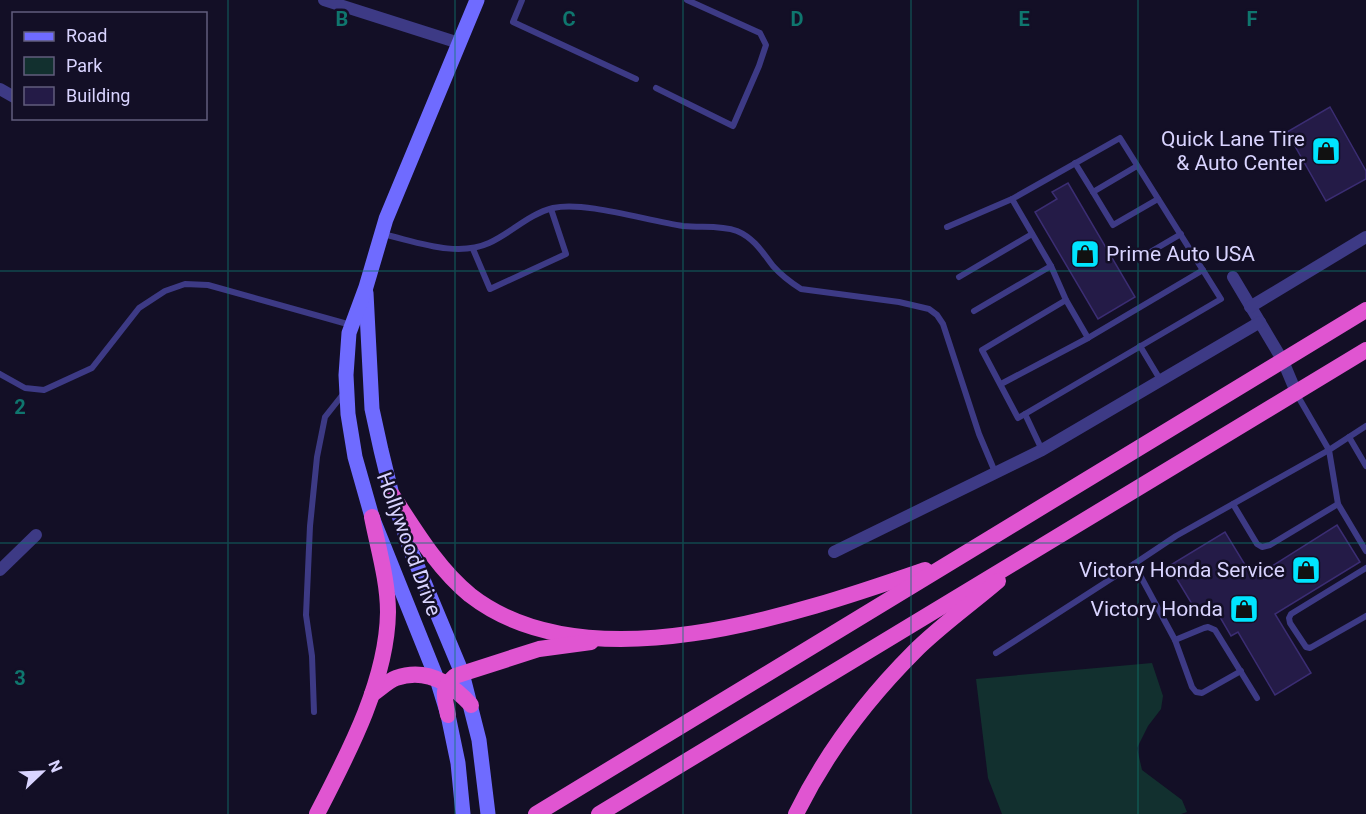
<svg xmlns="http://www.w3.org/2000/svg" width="1366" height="814" viewBox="0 0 1366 814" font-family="Roboto,sans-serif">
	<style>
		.green { fill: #12302f }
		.building { fill: #241b47; stroke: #3b2d73; stroke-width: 1.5 }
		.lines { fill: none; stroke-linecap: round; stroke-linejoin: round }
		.service { stroke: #3d3a85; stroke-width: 6 }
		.minor { stroke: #3d3a85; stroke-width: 12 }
		.secondary { stroke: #6f6bff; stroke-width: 15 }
		.trunk { stroke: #e055d1; stroke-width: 16 }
		.grid { fill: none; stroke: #0f766e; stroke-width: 1.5; stroke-opacity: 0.55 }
		.labels { text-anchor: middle; stroke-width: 5; stroke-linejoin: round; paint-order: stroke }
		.poi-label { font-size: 21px; fill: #d9d4ff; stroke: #130f26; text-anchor: end }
		.street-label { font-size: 21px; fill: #d9d4ff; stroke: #130f26 }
		.grid-label { font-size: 20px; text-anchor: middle; font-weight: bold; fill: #0f766e; stroke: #130f26; stroke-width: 5; stroke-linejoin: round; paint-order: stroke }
	</style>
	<rect width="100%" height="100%" fill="#130f26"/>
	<path class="green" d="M1152 663 1163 696 1161 709 1148 726 1137 748 1142 770 1182 800 1187 812 1181 814H1002L988 778 976 679Z"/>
	<g class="building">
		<path d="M1330 107 1366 171V179L1326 201 1287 132Z"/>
		<path d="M1068 183 1135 297 1098 319 1035 212 1057 199 1052 192Z"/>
		<path d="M1337 525 1360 562 1275 614 1311 673 1275 695 1238 632 1231 636 1213 605 1198 614 1169 566 1225 532 1253 578Z"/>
	</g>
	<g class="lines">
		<g class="service">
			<path d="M522 0 513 22 636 79"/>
			<path d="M656 88 733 126 759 66 766 45 760 33 687 0"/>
			<path d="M1075 163 1093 192"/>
			<path d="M1137 166 1093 192 1113 225 1158 199"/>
			<path d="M947 227 1012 199"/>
			<path d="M382 234C415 241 456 258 489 243 511 233 529 214 553 208 586 201 647 221 683 226 701 228 720 225 737 231 754 238 763 253 773 266 781 275 790 282 801 289L899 302 929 309 937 315 943 324 979 434 995 472"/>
			<path d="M473 249 490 289 566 254 551 209"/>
			<path d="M1140 258 1181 234"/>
			<path d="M959 277 1032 234"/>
			<path d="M974 311 1051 266"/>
			<path d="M1088 338 1203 270"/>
			<path d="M1140 346 1161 381"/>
			<path d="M0 374 25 388 44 390 92 368 139 308 165 291 185 284 208 285 351 325"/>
			<path d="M1001 384 1088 338 1066 300 1051 266 1012 199 1120 138 1221 299 1025 414 1042 450"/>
			<path d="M1025 414 1018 418 982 350 1066 300"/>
			<path d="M1366 426 1329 450 1338 504 1366 551"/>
			<path d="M1349 437 1366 466"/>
			<path d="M1233 504 1257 544 1262 547 1270 545 1338 504"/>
			<path d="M1366 568 1291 614 1289 618 1290 623 1306 647 1310 648 1366 616"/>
			<path d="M1175 640 1204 628 1208 627 1215 630 1257 698"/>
			<path d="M996 653 1134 564"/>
			<path d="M1241 671 1202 693 1196 692 1192 687 1175 640 1134 564 1176 536 1329 450 1296 393"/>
			<path d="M314 712 312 656 306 615 310 526 317 457 325 417 344 393"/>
		</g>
		<g class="minor">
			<path d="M324 0 459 43"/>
			<path d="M0 89 14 97"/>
			<path d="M1233 277 1283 361 1296 392"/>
			<path d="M1250 307 1366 237"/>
			<path d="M834 552 1042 450 1260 322"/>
			<path d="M0 570 36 535"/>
		</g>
		<g class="secondary">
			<path d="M366 293 372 409 381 450 392 495 411 551 462 673 479 740 488 814"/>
			<path d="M463 814 458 763 448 715 437 679 372 517 355 457 348 414 346 375 349 333 366 287 386 219 477 0"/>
		</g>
		<g class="trunk">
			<path d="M392 495C415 530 437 568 470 595 588 687 800 613 925 570"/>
			<path d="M372 694C380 689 388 681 396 678 427 667 452 684 471 705"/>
			<path d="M448 715C445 698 440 689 455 676L539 649 591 642"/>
			<path d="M317 814C348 754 387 681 388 612 388 581 378 548 372 517"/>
			<path d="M536 814 1366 310"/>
			<path d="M599 814 1366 350"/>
			<path d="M796 814C826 753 866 700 914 652 940 626 970 605 998 581"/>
		</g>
	</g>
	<path class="grid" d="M228 0V814M455 0V814M683 0V814M911 0V814M1138 0V814M0 271H1366M0 543H1366"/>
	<defs>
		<g id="shop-square" transform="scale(1.5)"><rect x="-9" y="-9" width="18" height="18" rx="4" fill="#00e5ff" stroke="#130f26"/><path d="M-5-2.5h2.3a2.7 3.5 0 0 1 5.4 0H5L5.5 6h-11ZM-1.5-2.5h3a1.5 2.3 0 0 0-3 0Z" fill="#111"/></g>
	</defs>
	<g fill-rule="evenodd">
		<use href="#shop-square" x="1326" y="151"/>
		<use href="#shop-square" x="1085" y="254"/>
		<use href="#shop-square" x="1306" y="570"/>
		<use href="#shop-square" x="1244" y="609"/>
	</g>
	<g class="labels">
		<g class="poi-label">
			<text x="1305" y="146">Quick Lane Tire<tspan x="1305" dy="24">&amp; Auto Center</tspan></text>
			<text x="1106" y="261" text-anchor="start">Prime Auto USA</text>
			<text x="1285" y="577">Victory Honda Service</text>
			<text x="1223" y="616">Victory Honda</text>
		</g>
		<g class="street-label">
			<text transform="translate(409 544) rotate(70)" y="7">Hollywood Drive</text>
		</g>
	</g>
	<g class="grid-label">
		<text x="342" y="26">B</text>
		<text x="569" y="26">C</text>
		<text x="797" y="26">D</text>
		<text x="1024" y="26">E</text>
		<text x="1252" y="26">F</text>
		<text x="20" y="414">2</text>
		<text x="20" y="685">3</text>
	</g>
	<rect x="12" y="12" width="195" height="108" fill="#130f26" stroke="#625e7d" stroke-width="1.5"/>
	<rect x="24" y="32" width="30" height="9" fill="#6f6bff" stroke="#625e7d" stroke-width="1.5"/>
	<text x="66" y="42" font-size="18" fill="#d9d4ff">Road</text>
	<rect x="24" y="57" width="30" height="18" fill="#12302f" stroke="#625e7d" stroke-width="1.5"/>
	<text x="66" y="72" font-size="18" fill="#d9d4ff">Park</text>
	<rect x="24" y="87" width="30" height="18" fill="#241b47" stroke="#625e7d" stroke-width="1.5"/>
	<text x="66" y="102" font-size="18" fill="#d9d4ff">Building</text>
	<g transform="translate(42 772) rotate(67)" stroke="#130f26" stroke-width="4.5" paint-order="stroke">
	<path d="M0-4.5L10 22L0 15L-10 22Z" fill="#d9d4ff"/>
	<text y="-9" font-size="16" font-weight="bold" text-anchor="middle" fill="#d9d4ff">N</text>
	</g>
</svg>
